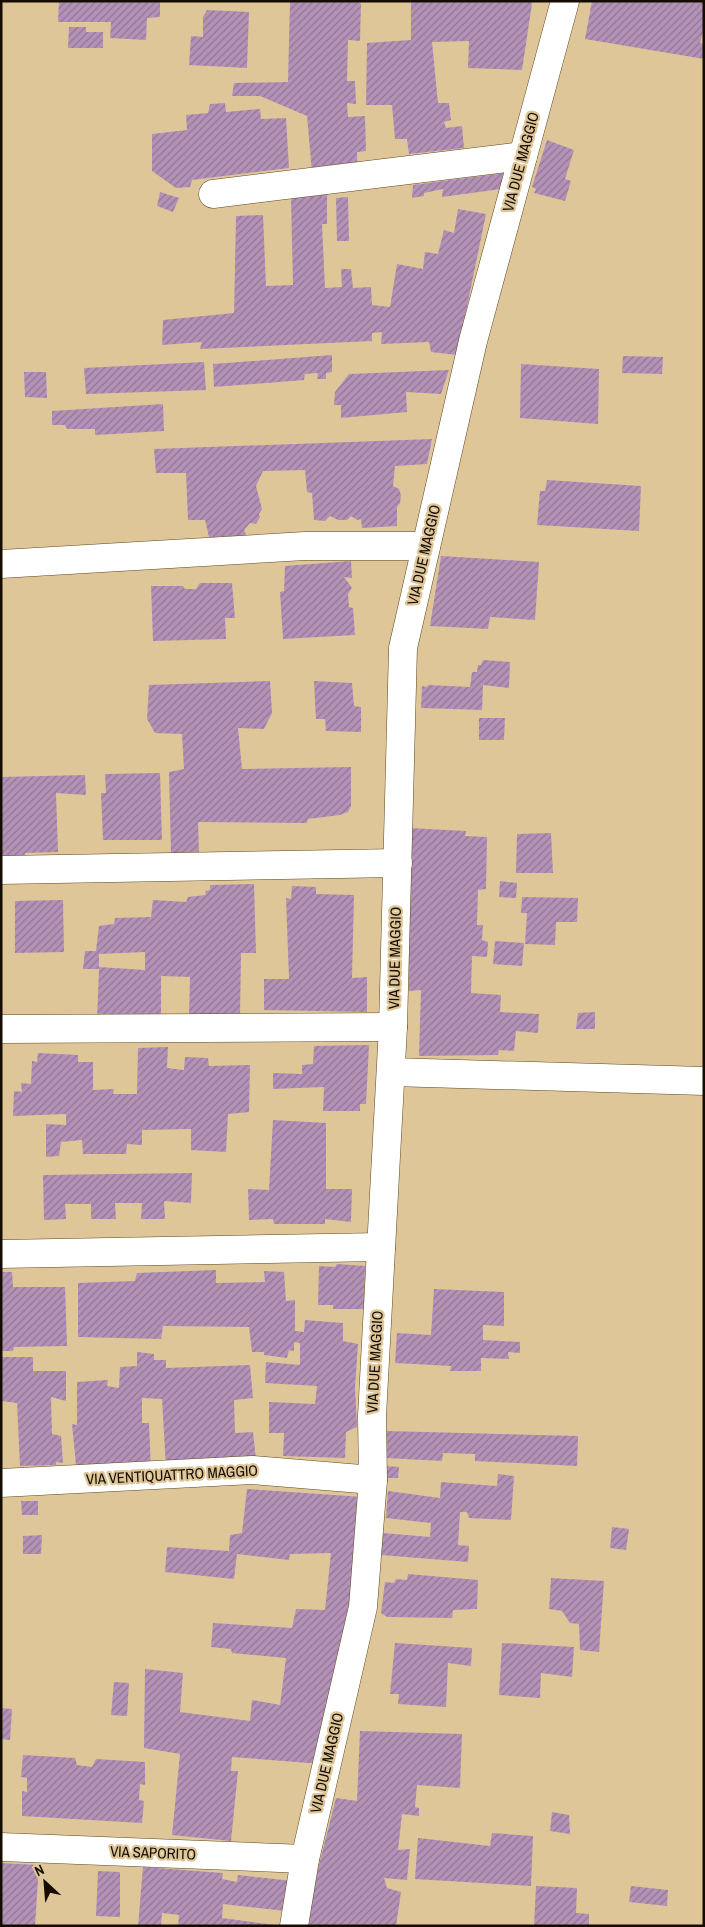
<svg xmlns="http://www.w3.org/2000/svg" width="705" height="1927" viewBox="0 0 705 1927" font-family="'Archivo Narrow',sans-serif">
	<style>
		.building { fill: url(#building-hatch); fill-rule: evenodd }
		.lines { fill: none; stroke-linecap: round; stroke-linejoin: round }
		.minor-casing { stroke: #5d481c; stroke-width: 29 }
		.tertiary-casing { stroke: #5d481c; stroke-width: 29 }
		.secondary-casing { stroke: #5d481c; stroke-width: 29 }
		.minor { stroke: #fff; stroke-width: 28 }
		.tertiary { stroke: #fff; stroke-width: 28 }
		.secondary { stroke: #fff; stroke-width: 28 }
		.labels { text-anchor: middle; stroke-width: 4.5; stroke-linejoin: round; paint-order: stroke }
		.street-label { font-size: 15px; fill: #140c00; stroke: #dfc699 }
	</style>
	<defs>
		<pattern id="building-hatch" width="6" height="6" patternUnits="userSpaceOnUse" patternTransform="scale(1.25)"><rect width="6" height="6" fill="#b492b8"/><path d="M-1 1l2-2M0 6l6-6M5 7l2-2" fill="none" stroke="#917693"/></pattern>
	</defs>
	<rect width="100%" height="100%" fill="#dfc699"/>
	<g class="building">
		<path d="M59 1H160V17L147 18 146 40 110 38 111 22H58Z"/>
		<path d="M290 1H358L361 4 360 41 348 40 347 81H355L356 104 347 103 348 117 365 116 366 151 357 152V171L312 172 307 116 260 96H232L234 83 288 82Z"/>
		<path d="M411 1H531L532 4 522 70 468 68 469 41 432 42 438 103H449L451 120 444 122 446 128 462 126 464 148 409 154 407 139H395L392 105H366L367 43 411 40Z"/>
		<path d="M592 1H704V28L700 43 704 44V59L585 39Z"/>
		<path d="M207 10 249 12 247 68 189 65 191 36 203 37V17Z"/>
		<path d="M69 27H86V32H103V48H68Z"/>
		<path d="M225 103 226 112 260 109 261 119 286 118 289 168 192 180 190 187 176 188 152 171V134L187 130 186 115 208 113 210 104Z"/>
		<path d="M547 140 574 150 565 179 571 181 565 201 534 193 536 189 532 187Z"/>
		<path d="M505 173 501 189 442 197 443 189 424 193V196L412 198 413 185Z"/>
		<path d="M160 192 179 198 173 212 157 206Z"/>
		<path d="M327 194V224H322L325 288 342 287 341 269H351L353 288 371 287 372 305 390 307 397 264 423 269 425 252 438 254 444 230 454 233 458 209 486 214 457 355 431 352 429 342 381 344 382 332 372 333V341L200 349 202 342 162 345 163 320 234 313 236 216 263 215 266 286 293 285 291 198Z"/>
		<path d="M348 197 349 241H337L336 198Z"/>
		<path d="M332 355V372L326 373V379H317L318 373 305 374 304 380 214 387 213 364Z"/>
		<path d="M623 356 663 357 662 374 622 373Z"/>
		<path d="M204 362 206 390 86 394 84 368Z"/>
		<path d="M521 364 599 369 598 424 520 418Z"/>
		<path d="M449 370 441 394 406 392 407 412 341 418V405H334L335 392 349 374Z"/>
		<path d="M24 372H46L47 398 25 397Z"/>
		<path d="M163 404 164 431 95 435V429H67L65 425H52V411Z"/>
		<path d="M432 439 427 464 395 466 393 486 399 489 401 495 400 503 397 507V526L362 528 361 519 357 520 351 516 347 520H338L330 516 325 521 314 520 312 493 307 492 305 470 263 471 256 486 262 509 259 514 260 517 256 524 250 523 244 530 246 534 240 539 231 541 220 536 217 539 213 540 209 537 205 520H188L186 473H156L154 449Z"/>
		<path d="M547 480 641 486 639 531 537 525 540 491H545Z"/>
		<path d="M441 556 539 562 535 620 490 617 488 629 430 626Z"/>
		<path d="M351 561 352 578 344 577 352 588 348 594 349 607 353 608 355 635 283 639 280 592 284 591 285 566Z"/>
		<path d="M200 583H232L235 618H225L226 639 153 641 151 586H183L185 589H196Z"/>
		<path d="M483 660 510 662 509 688 483 685 482 710 421 708 422 686 427 687 428 685 470 687 472 672H477L478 665H481Z"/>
		<path d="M270 681 272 713 264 729 238 728 242 769 351 767V806L348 812 340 815 308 819 307 823 198 822 199 853 171 854 169 772 184 769 182 734 155 733 147 719 149 685Z"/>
		<path d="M314 681 352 683 354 706 361 707V732L326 731 325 719H316Z"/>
		<path d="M479 718H505L504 740H479Z"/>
		<path d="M160 773 162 840H103L101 793H106L105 774Z"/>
		<path d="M85 775 86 795 56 793 58 852 25 853V857H2L1 777Z"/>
		<path d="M409 828 466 831 465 836 487 837 486 889 478 890 477 925H483L482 940 488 942 487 957 472 956 471 993 501 995 500 1012 539 1014 538 1033 516 1031 514 1051 499 1050 498 1055 419 1056 421 990 409 991Z"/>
		<path d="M551 833 553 873H516L517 834Z"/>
		<path d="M500 881 517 883 516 898 499 897Z"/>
		<path d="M254 884 256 953H241L240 1017 189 1016 190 977 161 976V1014L97 1021 99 969H83L85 951H96L99 926 114 924 115 918 151 917 153 900 186 902 188 897 206 895 205 891 210 890V885ZM145 952V970L99 967V954Z"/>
		<path d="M292 886 316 887V894L354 895 352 978 367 977V1012L264 1010V979H289L286 898 291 899Z"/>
		<path d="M522 897 578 898 577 922H556L555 945 525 944 527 913H521Z"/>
		<path d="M63 900 64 952 15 953V901Z"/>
		<path d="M495 941 524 943 522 966 493 964Z"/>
		<path d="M595 1012V1029H576L578 1013Z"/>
		<path d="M369 1045 366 1104H360V1111H323L324 1087 273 1089V1073L302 1074V1065L313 1064 314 1046Z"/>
		<path d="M168 1047 167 1068 184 1070 185 1057 208 1058 209 1066 250 1065 249 1112 228 1114 226 1152 191 1150V1129L142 1130V1145L127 1144 126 1154H83L82 1140 61 1142 59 1156 46 1157V1124L66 1125V1114L13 1116 14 1091 22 1092 21 1083 31 1084 32 1061 37 1062 38 1053 78 1055V1062H93V1090L114 1089 113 1094H137L138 1048Z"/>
		<path d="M273 1120 326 1123V1189H352L351 1222 325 1219V1224H274L273 1219 249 1220 248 1189 269 1190Z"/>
		<path d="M192 1173 191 1203 164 1201 165 1219H141L142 1203H115L116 1219H91V1204H65L66 1219 44 1220 43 1175Z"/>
		<path d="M337 1264 365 1266 364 1309H333V1305H318L319 1266 335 1267Z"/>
		<path d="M216 1270V1283L265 1282 264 1271 284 1272 286 1301 295 1300V1331L304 1332 305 1320 343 1323V1341L358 1344 355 1387 357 1427 346 1432 345 1458 283 1456 284 1433H269V1402L315 1404 317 1386 265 1383 266 1362 300 1365V1343L294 1342V1351L289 1350 287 1358 264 1355V1352H252L249 1327 163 1326 161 1339 78 1337V1283L135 1281 137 1273Z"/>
		<path d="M1 1272H12L13 1287H65L67 1346 14 1347 13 1351H1Z"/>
		<path d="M434 1289 504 1292V1326L483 1325V1340L520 1342V1353L508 1352 509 1359 481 1358V1371H450L451 1366 395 1363 397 1333 431 1335Z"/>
		<path d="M137 1352 154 1354V1360H166V1368L250 1365 253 1398 234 1400 235 1433 253 1432 256 1460 166 1468 162 1399 142 1398V1423H149L151 1470 76 1465 72 1424 77 1425V1382L108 1380 107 1386 119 1388 120 1367 137 1366Z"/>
		<path d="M2 1357H33V1371H66V1401L51 1397 52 1434 61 1436 63 1463 56 1462V1465L20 1466 17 1403 1 1401Z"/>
		<path d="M386 1431 578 1436 577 1466 475 1461V1454L443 1453 442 1461 386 1458Z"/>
		<path d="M386 1466 399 1467 398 1478H385Z"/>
		<path d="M498 1474 514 1476 511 1520 469 1518 467 1512H460L458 1545 469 1546 468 1562 381 1555 383 1533 430 1537 431 1523 386 1518 388 1491 440 1498 441 1482 497 1486Z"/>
		<path d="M247 1489 363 1497 343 1666 322 1764 232 1757 231 1771H238L231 1841 172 1835 180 1754 144 1748 145 1669 183 1673 180 1712 250 1721 252 1700 280 1705 286 1658 232 1653 231 1649 211 1647 213 1623 292 1628 296 1609 325 1610 331 1553 290 1554 289 1560 237 1554 234 1579 165 1572 167 1547 229 1551 230 1535 242 1533Z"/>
		<path d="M21 1501H38V1515H22Z"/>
		<path d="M612 1527 629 1529 626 1550 610 1548Z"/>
		<path d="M42 1535 41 1554H23V1536Z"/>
		<path d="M408 1574 478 1580 477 1609 453 1610 452 1618 387 1617 381 1613 385 1582 394 1583 396 1579 407 1580Z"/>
		<path d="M551 1578 604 1581 599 1652 580 1650 579 1624 570 1623 562 1611 549 1609Z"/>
		<path d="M395 1643 472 1648 471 1666 448 1663 446 1707 398 1704 399 1694H390Z"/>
		<path d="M502 1643 574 1647 572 1677 541 1673 540 1698 499 1695Z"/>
		<path d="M114 1682 129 1683 127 1716 111 1715Z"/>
		<path d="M1 1708 12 1709 10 1740 1 1739Z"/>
		<path d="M360 1731 462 1734 460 1788 417 1785 415 1807 419 1808V1816L402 1814 398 1850 410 1849 407 1880 384 1878 387 1888 401 1892 396 1926H308L310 1915 308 1908 336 1798 357 1801Z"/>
		<path d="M23 1755 75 1758 77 1765 92 1767 96 1759 145 1762V1785L140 1784 139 1800 144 1801 142 1823 22 1816V1791L27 1792V1778L21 1777Z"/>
		<path d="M552 1812 569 1815 570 1834 550 1831Z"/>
		<path d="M492 1833 533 1836 531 1886 415 1879 418 1838 490 1846Z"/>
		<path d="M1 1863 39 1865 35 1926H1Z"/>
		<path d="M143 1867 223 1873 222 1879 237 1882 238 1875 293 1881 286 1911 223 1904 222 1918 283 1926H178L179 1915 162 1913 161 1926H138Z"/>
		<path d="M98 1871 120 1872V1917L96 1916Z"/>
		<path d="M536 1886 577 1888 576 1913 589 1914V1926H534Z"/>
		<path d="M631 1886 668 1890 667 1906 629 1902Z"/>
	</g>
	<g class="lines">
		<g class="minor-casing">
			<g id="minor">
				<path d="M213 194 523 156"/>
				<path d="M1 564 305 546H426"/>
				<path d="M1 870 398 863"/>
				<path d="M1 1029 393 1027"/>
				<path d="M391 1072 704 1081"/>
				<path d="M1 1254 381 1247"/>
				<path d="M1 1483 252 1470 373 1480"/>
			</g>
		</g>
		<g class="tertiary-casing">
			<path id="tertiary" d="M1 1847 305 1859"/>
		</g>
		<g class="secondary-casing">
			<path id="secondary" d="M294 1926 305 1859 363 1607 373 1480 372 1416 393 1027 403 648 473 341 565 1"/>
		</g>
		<use href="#minor" class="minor"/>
		<use href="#tertiary" class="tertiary"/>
		<use href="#secondary" class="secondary"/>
	</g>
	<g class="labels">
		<g class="street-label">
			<text transform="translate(521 162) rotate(-75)" y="5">VIA DUE MAGGIO</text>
			<text transform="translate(424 555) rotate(-77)" y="5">VIA DUE MAGGIO</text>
			<text transform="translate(395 958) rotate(-89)" y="5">VIA DUE MAGGIO</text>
			<text transform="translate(375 1362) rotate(-87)" y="5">VIA DUE MAGGIO</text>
			<text transform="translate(172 1475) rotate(-3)" y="5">VIA VENTIQUATTRO MAGGIO</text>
			<text transform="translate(327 1763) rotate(-77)" y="5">VIA DUE MAGGIO</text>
			<text transform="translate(153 1853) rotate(2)" y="5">VIA SAPORITO</text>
		</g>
	</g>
	<rect width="705" height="1927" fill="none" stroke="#140c00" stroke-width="5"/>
	<g transform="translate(45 1882) rotate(334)" stroke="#dfc699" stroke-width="4" paint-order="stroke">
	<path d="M0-4L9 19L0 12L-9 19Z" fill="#140c00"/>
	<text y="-8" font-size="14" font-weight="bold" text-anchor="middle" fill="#140c00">N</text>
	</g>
</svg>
